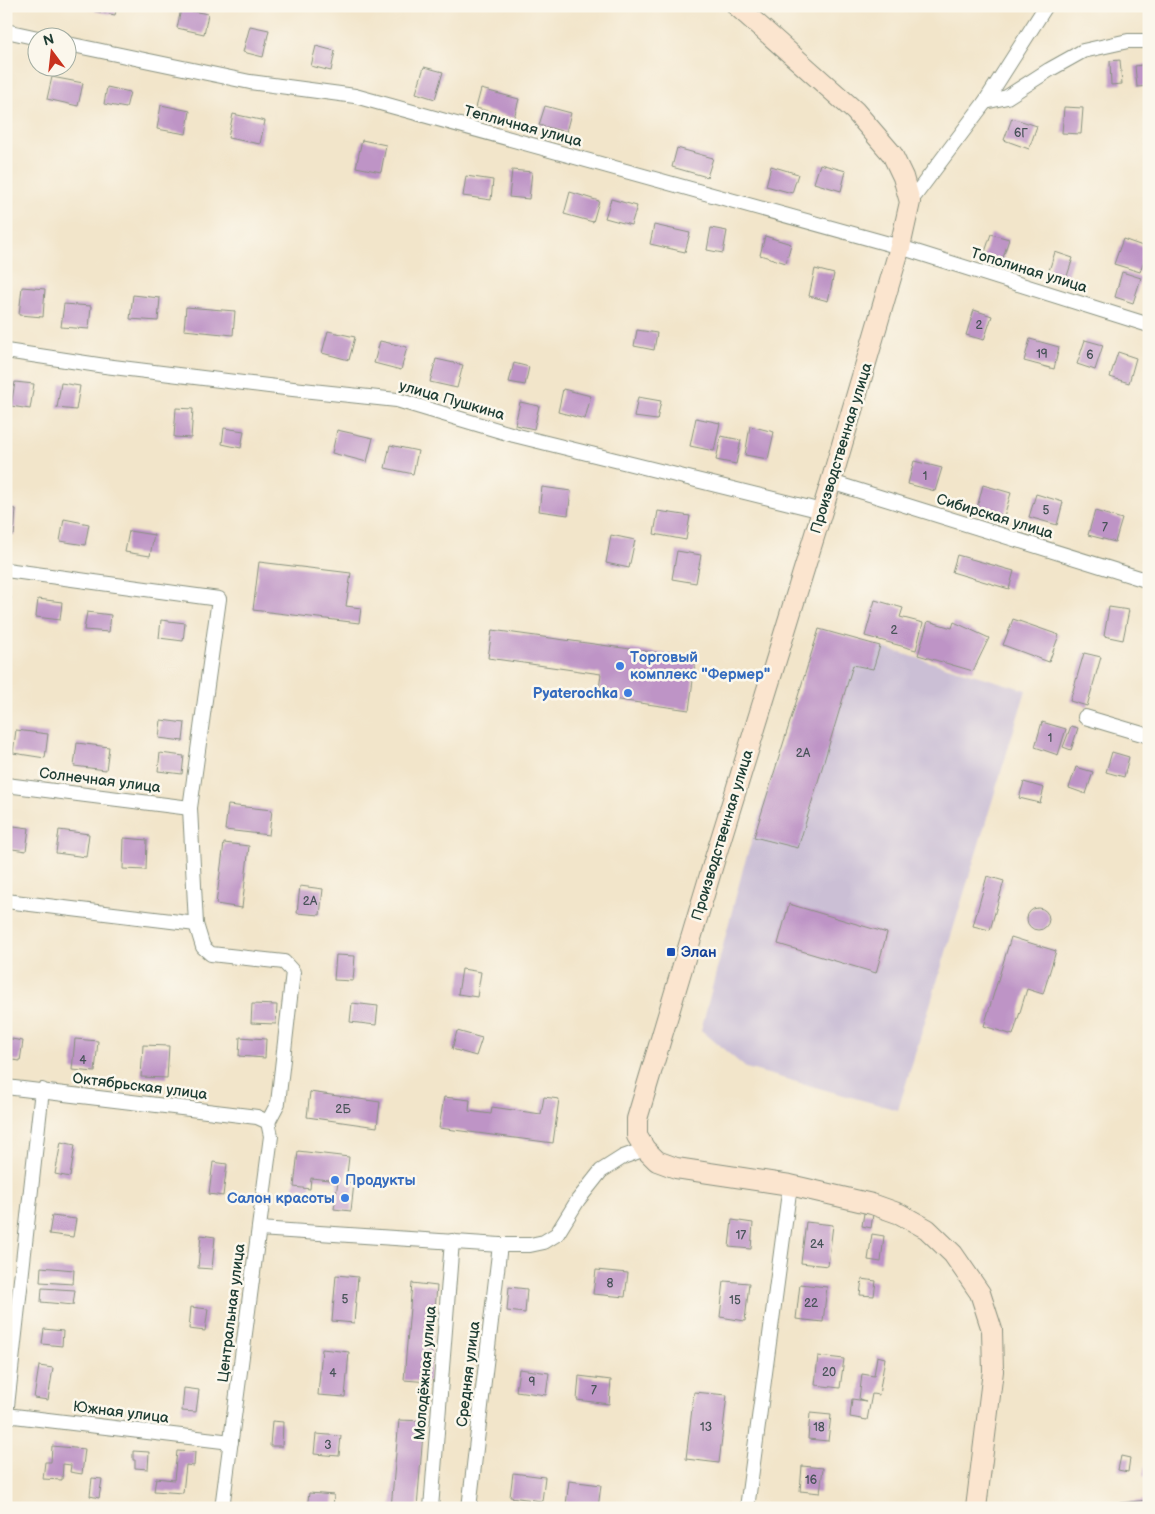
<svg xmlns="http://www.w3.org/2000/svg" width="1155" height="1514" viewBox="0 0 1155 1514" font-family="'Balsamiq Sans',sans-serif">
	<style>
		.industrial { fill: #cbbfd5 }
		.building { fill: #be94c6 }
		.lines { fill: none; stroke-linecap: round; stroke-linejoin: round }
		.street-casing { stroke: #88917f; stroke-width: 16 }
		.secondary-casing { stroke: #88917f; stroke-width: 22 }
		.street { stroke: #fff; stroke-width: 14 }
		.secondary { stroke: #fbe5cf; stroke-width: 20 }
		.shop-dot { fill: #3f7fe0; stroke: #fbf7ec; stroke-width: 2 }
		.transit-dot { fill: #1a4fb4; stroke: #fbf7ec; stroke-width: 2 }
		.labels { text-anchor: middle; stroke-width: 5; stroke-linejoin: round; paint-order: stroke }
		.number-label { font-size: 12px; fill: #475358 }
		.street-label { font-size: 15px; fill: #1f3d34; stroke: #fbf7ec }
		.shop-label { font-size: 15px; font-weight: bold; fill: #366cbe; stroke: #fbf7ec; text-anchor: start }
		.transit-label { font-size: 15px; font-weight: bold; fill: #164399; stroke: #fbf7ec; text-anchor: start }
	</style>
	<rect width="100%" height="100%" fill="#fbf7ec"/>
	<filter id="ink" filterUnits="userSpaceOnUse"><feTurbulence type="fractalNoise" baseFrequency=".02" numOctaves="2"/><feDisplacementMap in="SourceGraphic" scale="10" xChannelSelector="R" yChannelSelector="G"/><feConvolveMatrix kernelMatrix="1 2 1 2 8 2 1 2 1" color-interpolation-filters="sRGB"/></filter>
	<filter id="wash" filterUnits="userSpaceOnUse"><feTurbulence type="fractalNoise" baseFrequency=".0096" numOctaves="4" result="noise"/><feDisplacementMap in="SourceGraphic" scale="20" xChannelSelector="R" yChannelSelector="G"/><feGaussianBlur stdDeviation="1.12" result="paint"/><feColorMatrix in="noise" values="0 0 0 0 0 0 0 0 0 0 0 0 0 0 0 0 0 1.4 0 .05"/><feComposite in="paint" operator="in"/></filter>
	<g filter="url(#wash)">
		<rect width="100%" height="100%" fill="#f2e5ca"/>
		<path class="industrial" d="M819 629 1026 690 898 1110 746 1068 701 1030 744 865Z"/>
		<g id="blocks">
			<g class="building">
				<path d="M96 6H117L115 15 95 11Z"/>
				<path d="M181 9 208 14 204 34 177 28Z"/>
				<path d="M250 26 269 30 263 57 243 52Z"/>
				<path d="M316 46 335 51 331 71 311 66Z"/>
				<path d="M1120 60 1122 84 1111 85 1110 61Z"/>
				<path d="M1149 64V86L1137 87 1135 66Z"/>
				<path d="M424 67 443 72 435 99 416 93Z"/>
				<path d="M52 77 83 83 78 106 47 99Z"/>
				<path d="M107 87 130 92 126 108 104 104Z"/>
				<path d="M481 89 519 99 514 118 476 108Z"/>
				<path d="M161 105 190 111 186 134 157 129Z"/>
				<path d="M545 106 571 113 566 132 539 125Z"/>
				<path d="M1064 107 1083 108 1081 134 1062 133Z"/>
				<path d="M233 114 265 121 260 144 228 138Z"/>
				<path d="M1012 118 1037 126 1029 149 1004 140Z"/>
				<path d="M362 140 386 145 381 172 356 167Z"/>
				<path d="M677 148 713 158 707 177 672 167Z"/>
				<path d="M820 164 846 171 841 191 814 183Z"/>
				<path d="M771 166 798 174 792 193 766 186Z"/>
				<path d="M512 170 532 172 529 199 509 197Z"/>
				<path d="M466 176 493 180 491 200 463 196Z"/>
				<path d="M570 192 599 201 593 222 564 214Z"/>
				<path d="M611 199 637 206 631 225 605 218Z"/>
				<path d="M654 225 690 233 685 252 650 244Z"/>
				<path d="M711 228 727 231 723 253 707 250Z"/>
				<path d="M991 234 1009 239 1001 264 983 258Z"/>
				<path d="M765 236 791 244 786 263 760 255Z"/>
				<path d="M1123 239 1148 248 1140 272 1114 264Z"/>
				<path d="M1055 252 1073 258 1065 282 1047 277Z"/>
				<path d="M815 269 834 274 828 301 809 296Z"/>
				<path d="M1122 272 1141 278 1133 303 1115 297Z"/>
				<path d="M22 287 45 289 43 317 19 315Z"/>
				<path d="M133 295 160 298 158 321 130 319Z"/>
				<path d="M64 304 91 306 89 329 61 327Z"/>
				<path d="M186 307 235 311 233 335 184 330Z"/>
				<path d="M974 310 992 316 984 340 966 335Z"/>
				<path d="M637 330 657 333 654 350 634 346Z"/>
				<path d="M328 331 355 337 349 360 322 353Z"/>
				<path d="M1030 339 1059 347 1054 369 1024 361Z"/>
				<path d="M1085 340 1103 345 1095 370 1077 364Z"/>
				<path d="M380 341 407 347 401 370 374 363Z"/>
				<path d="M1118 352 1136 358 1129 383 1110 377Z"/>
				<path d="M436 359 463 365 457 388 430 382Z"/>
				<path d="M514 363 529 367 525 385 509 382Z"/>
				<path d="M15 382 34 384 30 409 11 406Z"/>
				<path d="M61 383 80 386 76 410 57 408Z"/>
				<path d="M563 389 591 396 585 419 558 412Z"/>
				<path d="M638 397 661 401 657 420 634 417Z"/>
				<path d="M520 402 539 406 534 429 515 425Z"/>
				<path d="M176 408 193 409 191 438 174 437Z"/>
				<path d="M696 418 720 423 714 451 690 446Z"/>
				<path d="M750 426 774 432 768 459 745 455Z"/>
				<path d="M224 428 244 431 241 448 222 444Z"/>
				<path d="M337 430 373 438 367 462 332 453Z"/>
				<path d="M721 436 741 440 736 464 716 460Z"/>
				<path d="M390 445 418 451 413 474 385 468Z"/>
				<path d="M914 461 942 468 935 491 908 484Z"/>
				<path d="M983 485 1011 493 1004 516 977 508Z"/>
				<path d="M542 487 571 491 568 515 539 511Z"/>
				<path d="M1036 494 1063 502 1057 525 1029 517Z"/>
				<path d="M6 508 16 509 14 535 6 534Z"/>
				<path d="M658 511 690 516 686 540 654 534Z"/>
				<path d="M1095 511 1122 519 1115 542 1088 535Z"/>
				<path d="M64 519 89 524 85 545 60 541Z"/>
				<path d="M129 531 154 535 150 556 125 552Z"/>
				<path d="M611 535 635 540 629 568 606 563Z"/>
				<path d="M677 551 701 555 696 583 672 579Z"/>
				<path d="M957 555 1014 571 1009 589 952 572Z"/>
				<path d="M259 562 351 573 346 606 361 608 359 623 253 610Z"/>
				<path d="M6 597H11L8 619H6Z"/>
				<path d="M38 599 62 602 60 620 36 617Z"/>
				<path d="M875 600 903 608 900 617 923 623 916 650 865 636Z"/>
				<path d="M1109 607 1129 610 1123 640 1104 636Z"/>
				<path d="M87 612 111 615 109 632 84 630Z"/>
				<path d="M1013 619 1059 635 1049 662 1003 645Z"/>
				<path d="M161 620 185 623 183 641 159 638Z"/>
				<path d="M928 621 952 628 954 622 989 638 973 671 918 655Z"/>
				<path d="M819 629 880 646 873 669 853 665 798 848 754 837Z"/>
				<path d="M492 630 696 658 689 710 598 697 601 674 488 658Z"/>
				<path d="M1084 653 1101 657 1087 706 1070 701Z"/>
				<path d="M161 720 185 723 183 741 159 738Z"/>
				<path d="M1042 722 1066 729 1058 755 1035 747Z"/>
				<path d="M1071 726 1078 728 1071 750 1063 747Z"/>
				<path d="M16 730 48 734 45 758 13 753Z"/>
				<path d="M77 743 109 747 106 770 74 766Z"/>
				<path d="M1112 752 1129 757 1124 777 1106 772Z"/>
				<path d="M160 753 184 756 182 774 158 771Z"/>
				<path d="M1076 767 1093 772 1086 794 1069 788Z"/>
				<path d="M1024 782 1044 788 1040 803 1019 798Z"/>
				<path d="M228 805 272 810 269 835 225 830Z"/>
				<path d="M6 825 29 828 26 851 6 848Z"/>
				<path d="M59 830 89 834 86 857 56 853Z"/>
				<path d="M124 838 147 840 146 870 123 869Z"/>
				<path d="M224 843 249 846 242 908 216 904Z"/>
				<path d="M987 876 1004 881 990 930 973 926Z"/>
				<path d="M300 886 323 889 320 915 297 913Z"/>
				<path d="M789 904 887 933 876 973 778 944Z"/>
				<circle cx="1038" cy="919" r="11"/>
				<path d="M1011 937 1056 951 1043 994 1027 989 1013 1035 984 1026Z"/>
				<path d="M336 955 355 956 353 981 334 980Z"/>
				<path d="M462 969 481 972 477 997 458 994Z"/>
				<path d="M352 1003 378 1006 376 1025 350 1022Z"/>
				<path d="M252 1004 277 1005 276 1024 251 1023Z"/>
				<path d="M457 1031 482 1038 476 1056 452 1049Z"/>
				<path d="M240 1037 266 1039 265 1058 239 1056Z"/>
				<path d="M6 1038 23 1041 20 1061 6 1059Z"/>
				<path d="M75 1039 98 1041 95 1072 72 1070Z"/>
				<path d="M143 1045 169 1046 167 1078 141 1077Z"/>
				<path d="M310 1092 380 1102 377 1127 307 1117Z"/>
				<path d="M444 1097 470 1100 469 1111 491 1114 492 1107 541 1114 544 1097 559 1099 553 1143 439 1128Z"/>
				<path d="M61 1142 75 1145 70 1177 55 1174Z"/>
				<path d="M298 1151 349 1157 346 1182 354 1183 351 1211 334 1209 338 1181 311 1178 310 1189 294 1187Z"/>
				<path d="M213 1162 227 1164 223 1196 209 1194Z"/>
				<path d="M864 1213 873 1214 871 1228 862 1226Z"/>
				<path d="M52 1216 76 1219 73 1237 49 1234Z"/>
				<path d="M732 1220 753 1223 751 1249 729 1247Z"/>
				<path d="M806 1222 833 1225 828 1266 801 1263Z"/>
				<path d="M872 1234 884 1236 881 1262 868 1260Z"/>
				<path d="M201 1235 215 1237 212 1269 198 1268Z"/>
				<path d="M41 1267 74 1270 73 1284 40 1282Z"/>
				<path d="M596 1270 628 1273 625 1297 593 1294Z"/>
				<path d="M336 1275 358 1277 354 1323 332 1321Z"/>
				<path d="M862 1279 876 1281 874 1296 860 1295Z"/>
				<path d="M724 1281 749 1283 745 1321 720 1317Z"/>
				<path d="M412 1283 437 1286 429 1382 404 1380Z"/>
				<path d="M800 1284 827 1287 823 1322 796 1319Z"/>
				<path d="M509 1287 527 1289 525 1313 507 1311Z"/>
				<path d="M42 1288 75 1290 73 1305 41 1302Z"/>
				<path d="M191 1307 208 1309 205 1331 189 1329Z"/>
				<path d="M44 1329 63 1331 62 1346 42 1344Z"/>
				<path d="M322 1349 349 1352 345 1397 318 1395Z"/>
				<path d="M818 1356 844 1359 840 1388 815 1385Z"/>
				<path d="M877 1356 885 1358 879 1395 872 1394 867 1420 850 1417 852 1399 866 1401 859 1399 862 1374 874 1376Z"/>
				<path d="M39 1366 53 1368 48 1400 34 1398Z"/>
				<path d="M519 1369 549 1373 546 1395 516 1391Z"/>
				<path d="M579 1376 611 1380 609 1404 577 1400Z"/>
				<path d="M184 1388 199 1390 196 1412 182 1411Z"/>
				<path d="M694 1392 727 1395 719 1463 686 1459Z"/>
				<path d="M810 1413 831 1415 828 1441 808 1439Z"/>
				<path d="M399 1420 424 1421 417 1508H391Z"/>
				<path d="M272 1421 283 1422 282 1446H270Z"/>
				<path d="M316 1434 341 1436 339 1456 314 1454Z"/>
				<path d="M52 1446 85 1449 82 1474 70 1472 71 1465 63 1464 62 1480 43 1479 45 1462H51Z"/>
				<path d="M133 1451 149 1452 148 1469 135 1468V1460H133Z"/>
				<path d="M177 1451 195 1452 194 1466 186 1465 183 1493 154 1491 156 1478 174 1480Z"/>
				<path d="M1121 1456 1130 1458 1128 1472 1118 1470Z"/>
				<path d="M1146 1462 1149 1463V1477L1143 1476Z"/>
				<path d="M802 1466 823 1468 820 1493 800 1491Z"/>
				<path d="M513 1473 545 1477 542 1501 510 1497Z"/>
				<path d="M92 1478 102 1479 99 1498 90 1496Z"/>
				<path d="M569 1481 601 1485 598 1508 566 1505Z"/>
				<path d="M309 1493 334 1495 333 1508H307Z"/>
				<path d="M1149 1500V1508H1093L1092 1506Z"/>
			</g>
		</g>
	</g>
	<g filter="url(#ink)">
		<use href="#blocks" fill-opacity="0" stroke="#88917f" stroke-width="1"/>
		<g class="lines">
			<g class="street-casing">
				<g id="street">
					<path d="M6 31 38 38"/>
					<path d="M68 44 250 82 355 96 900 247 1149 325"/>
					<path d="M985 102 1007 97 1049 70 1083 51 1128 41H1149"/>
					<path d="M910 202 985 102 1046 6"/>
					<path d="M6 351 105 366 293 389 397 400 514 435 822 511"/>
					<path d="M831 482 1149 581"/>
					<path d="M6 570 219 599 190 808 196 924 203 947 211 954 284 962 293 972 278 1103 268 1122"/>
					<path d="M1085 717 1149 736"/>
					<path d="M6 785 190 808"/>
					<path d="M6 901 196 924"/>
					<path d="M6 1087 257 1117 268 1122"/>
					<path d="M42 1090 6 1415 231 1442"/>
					<path d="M259 1229 500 1245H530L544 1242 557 1234 578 1200 601 1171 623 1157 645 1149"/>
					<path d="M222 1508 271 1136 268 1122"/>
					<path d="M431 1508 452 1241"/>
					<path d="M469 1508 500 1245"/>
					<path d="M747 1508 790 1185"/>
				</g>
			</g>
			<g class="secondary-casing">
				<path id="secondary" d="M737 6 855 111 892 154 903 177 910 202 900 247 831 482 715 858 637 1119V1136L645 1149 657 1161 676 1168 790 1185 872 1204 900 1214 927 1229 953 1254 980 1293 992 1330 993 1371 976 1508"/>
			</g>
			<use href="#street" class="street"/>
			<use href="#secondary" class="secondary"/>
		</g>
	</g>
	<g class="shop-dot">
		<circle cx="620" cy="666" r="5"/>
		<circle cx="628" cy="693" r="5"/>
		<circle cx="335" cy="1180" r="5"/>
		<circle cx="345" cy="1198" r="5"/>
	</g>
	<rect class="transit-dot" x="666" y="947" width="10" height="10" rx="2.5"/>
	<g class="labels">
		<g class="number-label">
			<text x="1021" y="137">6Г</text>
			<text x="979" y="329">2</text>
			<text x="1042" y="358">19</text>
			<text x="1090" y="359">6</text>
			<text x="925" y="480">1</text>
			<text x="1046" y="514">5</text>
			<text x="1105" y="531">7</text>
			<text x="894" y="634">2</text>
			<text x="1050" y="742">1</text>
			<text x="803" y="757">2А</text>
			<text x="310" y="905">2А</text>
			<text x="83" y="1064">4</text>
			<text x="343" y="1113">2Б</text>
			<text x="741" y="1239">17</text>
			<text x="817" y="1248">24</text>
			<text x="610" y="1287">8</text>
			<text x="345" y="1303">5</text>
			<text x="735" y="1304">15</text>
			<text x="811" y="1307">22</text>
			<text x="829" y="1376">20</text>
			<text x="333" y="1377">4</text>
			<text x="532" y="1386">9</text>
			<text x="594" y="1394">7</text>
			<text x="706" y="1431">13</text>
			<text x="819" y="1431">18</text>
			<text x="328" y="1449">3</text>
			<text x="811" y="1484">16</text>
		</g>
		<g class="street-label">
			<text transform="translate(523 126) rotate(15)" y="5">Тепличная улица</text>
			<text transform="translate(1029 270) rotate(17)" y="5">Тополиная улица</text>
			<text transform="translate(452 400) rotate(16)" y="5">улица Пушкина</text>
			<text transform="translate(841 448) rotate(-73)" y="5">Производственная улица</text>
			<text transform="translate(995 516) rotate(17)" y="5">Сибирская улица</text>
			<text transform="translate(100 780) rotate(7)" y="5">Солнечная улица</text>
			<text transform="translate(722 835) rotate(-73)" y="5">Производственная улица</text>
			<text transform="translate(140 1086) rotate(7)" y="5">Октябрьская улица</text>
			<text transform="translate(231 1313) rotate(-83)" y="5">Центральная улица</text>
			<text transform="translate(425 1373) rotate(-85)" y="5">Молодёжная улица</text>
			<text transform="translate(468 1374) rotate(-83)" y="5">Средняя улица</text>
			<text transform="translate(121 1412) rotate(7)" y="5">Южная улица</text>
		</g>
		<g class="shop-label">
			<text x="630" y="662">Торговый<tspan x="630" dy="17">комплекс "Фермер"</tspan></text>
			<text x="618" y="698" text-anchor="end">Pyaterochka</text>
			<text x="345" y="1185">Продукты</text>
			<text x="335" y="1203" text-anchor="end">Салон красоты</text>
		</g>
		<g class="transit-label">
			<text x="681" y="957">Элан</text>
		</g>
	</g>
	<rect width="1155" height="1514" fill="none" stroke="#fbf7ec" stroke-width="25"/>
	<g transform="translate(52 52) rotate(345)"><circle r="24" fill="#fbf7ec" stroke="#a3ada2"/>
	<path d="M0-4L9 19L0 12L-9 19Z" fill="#c8321e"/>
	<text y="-8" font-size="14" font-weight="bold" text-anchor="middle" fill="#1f3d34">N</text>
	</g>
</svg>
